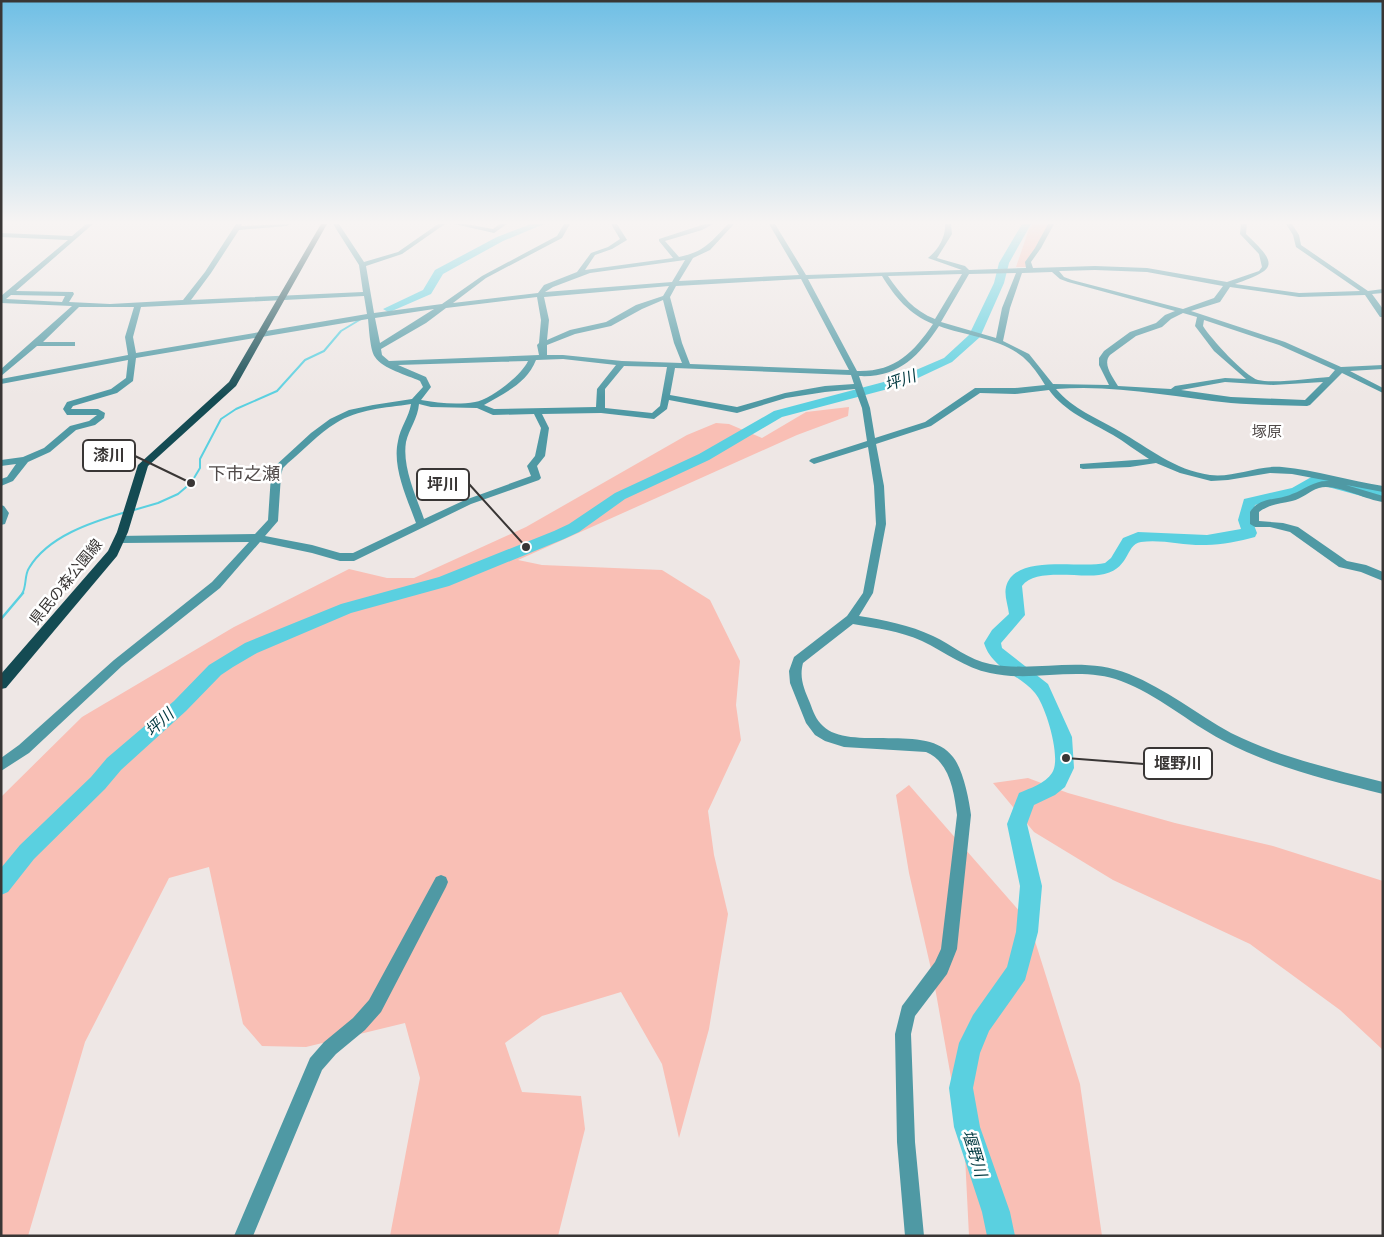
<svg xmlns="http://www.w3.org/2000/svg" width="1384" height="1237" viewBox="0 0 1384 1237" font-family="Bitter,'Noto Sans JP',serif">
	<style>
		.green { fill: #f9bfb5 }
		.lines { fill: none; stroke-linecap: round; stroke-linejoin: round }
		.stream-far1 { stroke: #5ad0e0; stroke-width: 2 }
		.stream { stroke: #5ad0e0; stroke-width: 2.5 }
		.river { fill: #5ad0e0; fill-rule: evenodd }
		.minor { fill: #4f99a4; fill-rule: evenodd }
		.major { fill: #144b53; fill-rule: evenodd }
		.labels { text-anchor: middle; stroke-width: 5; stroke-linejoin: round; paint-order: stroke }
		.far-quarter-label { font-size: 15px; fill: #504a49; stroke: #fff }
		.street-label { font-size: 15px; fill: #393635; stroke: #fff }
		.water-label { font-size: 16px; font-style: italic; fill: #003940; stroke: #fff }
		.quarter-label { font-size: 18px; fill: #504a49; stroke: #fff }
		.leader { fill: none; stroke: #393635; stroke-width: 2 }
		.callout-dot { fill: #393635; stroke: #fff; stroke-width: 2 }
		.callout { fill: #fff; stroke: #393635; stroke-width: 2 }
		.callout-label { font-size: 16px; text-anchor: middle; font-weight: bold; fill: #393635 }
	</style>
	<rect width="100%" height="100%" fill="#eee7e5"/>
	<g class="green">
		<path d="M1034 224H1050L1026 267H1016L1029 229Z"/>
		<path d="M849 407 848 416 797 435 518 560 542 565 662 570 710 600 740 661 736 705 741 740 708 811 714 855 728 914 709 1029 679 1138 662 1064 621 992 542 1016 505 1043 522 1092 581 1096 585 1129 558 1236H390L420 1078 405 1023 306 1047 262 1046 243 1024 209 867 169 878 85 1042 28 1236H1V797L82 717 234 627 349 569 387 578H414L526 527 687 435 716 423 729 424 762 438 806 412Z"/>
		<path d="M1028 778 1068 793 1175 823 1273 846 1383 881V1050L1340 1010 1250 944 1113 880 1034 832 993 783Z"/>
		<path d="M909 785 1029 922 1080 1084 1102 1236H969L965 1156 934 982 909 873 896 795Z"/>
	</g>
	<g class="lines">
		<g class="stream-far1">
			<path d="M134 510 158 503 178 494 191 483 200 468V459L221 419 236 409 277 391 305 360 324 351 341 331 361 319"/>
			<path d="M22 594C27 586 24 576 29 568 48 536 92 522 126 512"/>
		</g>
		<path class="stream" d="M1 619 23 593"/>
		<g class="river">
			<path d="M531 224H544L503 241 443 274 431 294 392 311 388 312 383 309 423 290 435 270 497 237Z"/>
			<path d="M1022 224H1031L1009 263 1004 283 980 337 952 362 903 385 782 417 709 460 625 499 579 532 564 539 449 586 351 613 257 653 233 667 221 675 186 711 121 770 105 789 34 859 8 892 1 895V868L20 845 91 777 107 758 174 701 209 665 245 643 341 604 439 577 554 531 569 524 615 493 699 454 774 411 895 379 944 358 969 335 994 283 999 263Z"/>
			<path d="M1315 475 1365 487 1383 489V499L1365 497 1317 484 1301 495 1255 505 1252 520 1257 533 1255 537C1240 541 1222 545 1206 545 1185 546 1162 539 1141 542 1124 545 1131 571 1099 575 1078 578 1035 568 1022 586L1025 615 1001 643 1002 648 1048 684 1072 737 1074 768 1065 787 1055 795 1034 805 1027 824 1042 886 1038 932 1025 980 989 1031 980 1053 973 1088 980 1127 1010 1212 1015 1236H987L982 1212 954 1127 949 1088 959 1043 973 1015 1007 967 1016 932 1020 886 1007 824 1019 793C1030 788 1045 784 1052 773 1062 759 1046 706 1035 693 1019 674 992 669 984 643L992 630 1009 614C1008 605 1004 595 1006 587 1014 553 1080 569 1105 563L1111 558 1123 538 1138 532 1207 535 1241 529 1238 520 1244 499 1292 488Z"/>
		</g>
		<g class="minor">
			<path d="M86 224H93L16 291 73 292 74 294 69 302 110 304 183 300 205 272 236 224H242L241 226 290 224 287 226 239 230 211 273 191 300 363 292 359 265 333 224H339L364 262 398 252 438 224H445L402 254 366 266 374 313 442 304 482 276 557 236 564 224H570L562 238 486 278 453 303 538 293 544 285 577 272 591 253 608 247 620 239 611 224H617L627 240 612 249 595 255 585 270 673 258 659 241V239L705 224H713L702 230 665 241 679 257C704 252 711 242 728 224H734L710 250 693 258 679 281 799 275 769 224H775L806 275 962 270 928 258C938 250 946 237 945 224H951L952 234 937 258 965 266 969 270 1026 268 1025 262 1035 248 1048 224H1054L1041 248 1031 262 1033 268 1095 266 1147 268 1227 282 1259 271 1262 267 1259 254 1240 234 1241 224H1247L1246 234C1280 266 1275 269 1235 284L1299 293 1360 291 1296 247 1293 235 1286 224H1292L1299 235 1301 245 1368 291 1383 289V293L1372 294 1383 309V317H1380L1365 295 1299 297 1230 287 1220 302 1191 311 1285 342 1341 367 1383 365V369L1350 371 1383 388V393L1342 373 1310 405 1307 406C1282 405 1256 405 1231 403 1173 397 1115 384 1056 389 1073 409 1097 418 1119 431 1149 448 1174 470 1210 475 1234 478 1258 465 1282 467 1316 470 1349 481 1383 486V492L1346 485 1383 496V502C1365 500 1335 483 1319 488 1309 491 1302 499 1292 501 1280 504 1269 504 1259 512V521L1283 523 1298 527 1347 561 1366 565 1383 572V581L1361 572 1339 567 1290 532 1270 527H1255L1250 524V512C1260 496 1278 501 1292 494 1306 489 1314 480 1329 481L1292 474 1270 473 1228 480 1211 481 1180 473 1156 463 1130 467 1083 469 1080 468V464L1149 459C1136 451 1125 442 1113 435 1089 421 1065 412 1049 390L1015 394 980 393 931 426 876 444 884 486 886 524 873 593 859 616C884 620 910 625 933 636 952 645 969 660 990 664 1038 673 1081 655 1129 674 1166 689 1197 714 1231 733 1279 757 1332 769 1383 782V794C1328 780 1272 767 1222 740 1188 722 1158 695 1121 681 1078 665 1034 683 990 673 965 668 945 652 922 641 900 631 876 628 853 624L803 663C799 678 804 689 810 703 813 711 816 720 823 726 849 752 928 722 953 757 963 769 969 799 971 815L957 949 947 974 915 1016 911 1034 915 1142 924 1236H905L897 1142 895 1034 902 1006 935 962 941 949 957 815C954 792 950 762 926 752L844 747 825 741 815 735 806 723 790 683 789 671 794 657 847 616 863 593 876 524 874 486 868 447 814 464 809 461 811 459 867 441 862 408 855 389 825 392 786 398 737 413 669 400 667 409 654 419 601 413 542 414 549 428 545 456 537 466 541 478 539 480 471 504 354 561H340L312 553 260 542 220 588 122 666 29 753 1 771V758L19 745 114 660 212 582 249 542 121 543 116 539 117 536 255 534 268 520 271 475 274 467 311 433 330 419 349 410 373 405 412 399 423 387 420 381C407 375 383 369 375 357 370 350 369 328 368 319L136 358 133 381 117 393 73 406 71 409H98L105 413 104 418 95 425 76 430 50 452 28 462 13 481 1 486V479L7 477 16 464 1 466V460L23 457 44 448 70 426 89 421 97 415H67L63 409 67 402 111 389 126 378 128 360 1 384V379L128 355 125 337 134 307H79L43 342H75V346H37L1 376V369L72 306 1 303V296L68 240 1 237V233L72 236ZM685 260 672 282 545 292 553 287 590 273ZM1095 270 1147 272 1223 286 1214 298 1183 309 1072 280 1064 277 1059 271ZM1052 272 1060 279 1068 282 1175 311 1165 315 1156 323 1130 332 1104 351 1099 358V365L1109 385 1053 384 1029 354 1003 341 1010 308 1022 273ZM1016 273 1002 308 996 338 941 322 969 274ZM962 274 935 319C914 311 901 295 888 276ZM882 276C895 297 909 314 933 324 913 353 895 372 857 371L808 279ZM801 279 849 370 690 364 682 343 670 297 676 286ZM669 286 663 296 636 305 606 322 570 330 547 340 549 320 544 297ZM11 295 65 296 62 302 6 299ZM364 296 367 314 136 353 133 337 141 307ZM537 297 541 320 539 343 537 345 539 355 389 361 382 355 381 349 426 323 446 308ZM663 300 674 343 682 363 622 361 563 355H547V345L575 334 611 326 642 309ZM434 309 380 343 375 318ZM1183 313 1197 317 1195 326 1214 351 1246 379 1225 378 1175 386 1171 389 1118 386C1113 377 1102 364 1110 355L1136 336 1162 327 1171 319ZM1204 320 1279 345 1335 370 1329 377C1311 378 1275 384 1258 380 1245 376 1211 339 1203 326ZM939 326C966 336 1000 338 1023 357 1032 365 1039 375 1045 385L1015 388H975L925 422 875 438 870 408 859 376C898 378 918 357 939 326ZM563 359 616 365 597 389 596 407 494 409 484 405C505 393 527 383 536 360ZM528 361C522 375 490 400 475 402 458 405 437 403 421 400L431 387 426 377 398 365ZM624 366 667 367 660 406 652 413 605 408V389ZM675 368 851 375 854 384 825 386 785 393 737 407 670 395ZM1225 382 1273 385 1323 382 1305 400 1231 397 1181 390ZM411 404C409 417 400 428 398 441 392 467 407 498 416 523L353 553H340L312 545 265 536 278 521 281 475 283 468 288 463C304 450 318 434 336 423 358 409 385 408 411 404ZM419 404 431 407 477 408 493 415 534 414 541 428 535 456 527 466 531 476 465 500 424 519C416 496 402 467 406 442 409 429 418 418 419 404Z"/>
			<path d="M454 224H466L493 229 500 224H507L494 233Z"/>
			<path d="M1 505 4 506 9 513 5 524 1 525Z"/>
			<path d="M441 875 446 877 448 882 446 887 381 1012 365 1030 336 1054 322 1070 253 1236H234L310 1058 324 1042 353 1018 369 1000 436 877Z"/>
		</g>
		<path class="major" d="M321 224H327L236 386 148 466 128 532 117 556 6 688 1 689V674L108 551 117 532 138 465 229 382Z"/>
	</g>
	<linearGradient id="sky" x2="0" y2="1"><stop stop-color="#6fbfe5"/><stop offset="0.56" stop-color="#f7f4f3"/><stop offset="1" stop-color="#f7f4f3" stop-opacity="0"/></linearGradient>
	<rect width="1384" height="397" fill="url(#sky)"/>
	<g class="labels">
		<g class="far-quarter-label">
			<text x="1267" y="437">塚原</text>
		</g>
		<g class="street-label">
			<text transform="translate(66 582) rotate(-51)" y="5">県民の森公園線</text>
		</g>
		<g class="water-label">
			<text transform="translate(900 380) rotate(-20)" y="6">坪川</text>
			<text transform="translate(159 722) rotate(-43)" y="6">坪川</text>
			<text transform="translate(975 1153) rotate(73)" y="6">堰野川</text>
		</g>
		<g class="quarter-label">
			<text x="244" y="480">下市之瀬</text>
		</g>
	</g>
	<path class="leader" d="M191 483L135 456M526 547L469 484M1066 758L1144 764"/>
	<g class="callout-dot">
		<circle cx="191" cy="483" r="5"/>
		<circle cx="526" cy="547" r="5"/>
		<circle cx="1066" cy="758" r="5"/>
	</g>
	<g class="callout">
		<rect x="83" y="440" width="52" height="31" rx="5"/>
		<rect x="417" y="469" width="52" height="31" rx="5"/>
		<rect x="1144" y="748" width="68" height="31" rx="5"/>
	</g>
	<g class="callout-label">
		<text x="109" y="461">漆川</text>
		<text x="443" y="490">坪川</text>
		<text x="1178" y="769">堰野川</text>
	</g>
	<rect width="1384" height="1237" fill="none" stroke="#393635" stroke-width="5"/>
</svg>
